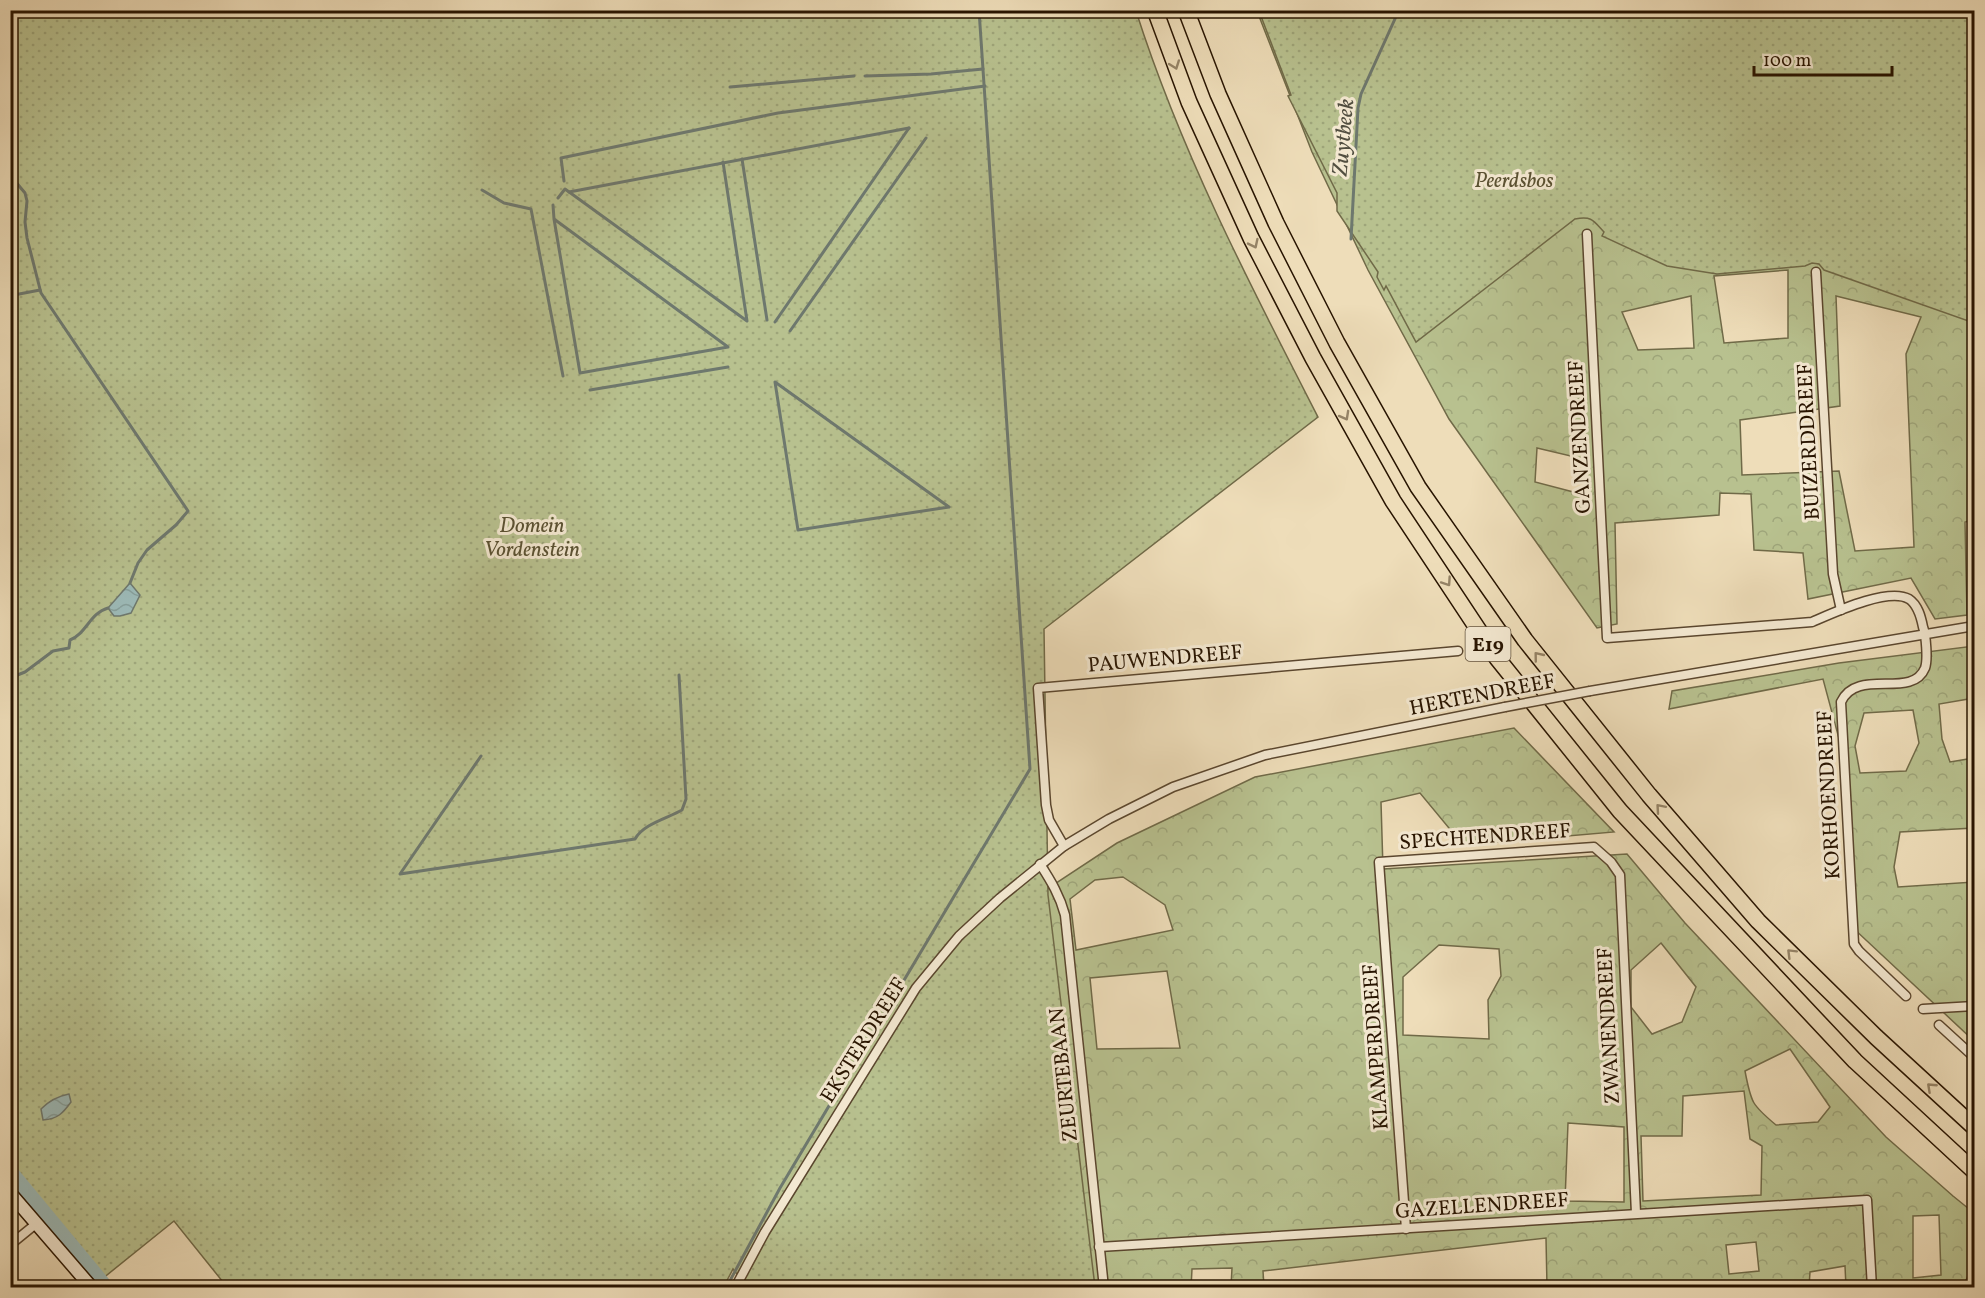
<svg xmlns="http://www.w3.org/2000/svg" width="1985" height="1298" viewBox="0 0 1985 1298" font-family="Vollkorn,serif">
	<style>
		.forest { fill: url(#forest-crowns); stroke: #706a48; stroke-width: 1.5; fill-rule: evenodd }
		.park { fill: url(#park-dots); stroke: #706a48; stroke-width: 1.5 }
		.water { fill: url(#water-waves); stroke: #6e786e; stroke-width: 1.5 }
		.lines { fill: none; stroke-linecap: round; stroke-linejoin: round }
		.stream { stroke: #6e786e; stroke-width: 3 }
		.river { stroke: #9cbab8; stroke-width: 16 }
		.street-casing { stroke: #5a462e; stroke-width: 11 }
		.secondary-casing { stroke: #281400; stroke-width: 15 }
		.highway-casing { stroke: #281400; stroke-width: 18 }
		.street { stroke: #f4e9d2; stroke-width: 8 }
		.secondary { stroke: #f4e9d2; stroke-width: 12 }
		.highway { stroke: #eeddb9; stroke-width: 15 }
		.street-bridge-casing { stroke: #5a462e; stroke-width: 11; stroke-linecap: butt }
		.street-bridge { stroke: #f4e9d2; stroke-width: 8 }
		.oneway { stroke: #958366 }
		.labels { text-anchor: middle; stroke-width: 6; stroke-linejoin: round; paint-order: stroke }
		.shield { fill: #f4e9d2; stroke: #65543f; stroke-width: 1.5 }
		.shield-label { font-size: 20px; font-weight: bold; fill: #281400 }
		.park-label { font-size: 21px; font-style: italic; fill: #5a5132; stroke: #f4e9d2 }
		.street-label { font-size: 21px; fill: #281400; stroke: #f4e9d2 }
		.water-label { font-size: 22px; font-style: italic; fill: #514e40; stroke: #f4e9d2 }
	</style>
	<defs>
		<pattern id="forest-crowns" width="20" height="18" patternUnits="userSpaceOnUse" patternTransform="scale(1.5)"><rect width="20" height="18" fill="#b8c18f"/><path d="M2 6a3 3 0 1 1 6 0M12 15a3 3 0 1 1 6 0" fill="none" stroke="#9ea57a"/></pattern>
		<pattern id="park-dots" width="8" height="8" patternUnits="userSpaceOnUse" patternTransform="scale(1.5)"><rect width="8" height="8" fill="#b8c18f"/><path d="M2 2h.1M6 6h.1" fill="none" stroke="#9ea57a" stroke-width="1.8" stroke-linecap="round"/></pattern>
		<pattern id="water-waves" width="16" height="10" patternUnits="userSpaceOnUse" patternTransform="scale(1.5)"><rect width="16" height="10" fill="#9cbab8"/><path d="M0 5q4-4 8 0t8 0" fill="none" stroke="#869f9c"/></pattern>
	</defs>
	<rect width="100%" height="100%" fill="#eeddb9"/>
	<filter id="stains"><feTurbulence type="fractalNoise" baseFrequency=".00333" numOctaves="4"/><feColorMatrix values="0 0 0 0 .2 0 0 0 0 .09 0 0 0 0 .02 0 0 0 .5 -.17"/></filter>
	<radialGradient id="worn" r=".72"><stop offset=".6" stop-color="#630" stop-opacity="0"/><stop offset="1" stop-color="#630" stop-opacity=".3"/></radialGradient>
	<g class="forest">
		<path d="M1257 11H1974V335L1972 334 1968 413 1974 414V520L1965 522 1967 615 1935 619 1911 578 1808 599 1803 553 1754 550 1751 494 1720 493 1719 515 1615 523 1617 624 1597 628 1449 419 1368 270 1312 152ZM1788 270V338L1724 343 1714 276ZM1691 296 1694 348 1638 350 1622 312ZM1836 296 1921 317 1906 354 1914 547 1855 551 1839 471 1742 475 1740 420 1840 406ZM1537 448 1588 460 1585 495 1535 482Z"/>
		<path d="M1974 646V698L1939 704 1942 739 1950 762 1974 758V828L1900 832 1894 867 1898 887 1974 882V1041L1852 927 1841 746 1823 679 1669 709 1672 691 1839 663ZM1913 710 1919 743 1906 771 1860 773 1855 746 1864 713Z"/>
		<path d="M1514 728 1614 832 1463 845 1420 793 1381 802 1383 869 1627 854 1685 923 1886 1137 1953 1196 1974 1213V1262L1963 1287H1846L1845 1266 1810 1272 1809 1287H1547L1546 1238 1263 1271 1264 1287H1231L1232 1268 1192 1269 1191 1288H752L1008 921 1053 885 1117 843 1255 777ZM1123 877 1165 905 1173 930 1076 950 1070 899 1095 880ZM1661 943 1696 987 1682 1022 1652 1034 1631 1007V970ZM1439 945 1499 949 1501 976 1488 1000 1489 1039 1403 1035V977ZM1167 971 1180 1048 1097 1049 1090 978ZM1790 1049 1830 1107 1818 1122 1776 1125C1752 1105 1751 1103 1745 1071ZM1744 1091 1750 1139 1762 1146 1761 1195 1643 1201 1641 1136H1682L1683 1096ZM1568 1123 1624 1127V1202L1565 1201ZM1939 1215 1941 1275 1913 1278V1216ZM1756 1242 1759 1271 1729 1274 1726 1245Z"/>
	</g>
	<g class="park">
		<path d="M10 11H1136C1181 152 1250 285 1318 417L1044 629 1048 895 1095 1287H747L733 1269 723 1288 227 1287 174 1221 102 1279 11 1171Z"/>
		<path d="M1259 11H1974V323L1824 270 1819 264 1812 263 1805 266 1717 274 1667 266 1602 236 1604 232C1593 220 1592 216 1575 219L1416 342 1386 286 1384 290 1377 277 1378 272 1337 211V193L1288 96 1291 95Z"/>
	</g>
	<g class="water">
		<path d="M130 583 140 595 131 613 120 616H114L108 608Z"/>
		<path d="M69 1094 71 1102C63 1113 58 1119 43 1120L41 1109C50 1100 58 1096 69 1094Z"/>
	</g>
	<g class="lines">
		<g class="stream">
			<path d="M865 76 931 74 983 69"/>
			<path d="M730 87 854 76"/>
			<path d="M742 159 767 320"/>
			<path d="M10 175 25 193 27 201 25 222 27 238 41 293 188 511 176 525 147 550 138 563 130 583"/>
			<path d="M564 181 561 158 778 113 985 86"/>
			<path d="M482 190 504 203 531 209 563 376"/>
			<path d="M569 192 909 128"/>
			<path d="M558 198 565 189 747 321 723 162"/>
			<path d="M553 205 554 219 580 373 728 347 554 219"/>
			<path d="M1351 239 1358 108 1361 94 1399 10"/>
			<path d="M10 298 14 295 40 290"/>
			<path d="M775 322 909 128"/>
			<path d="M790 331 926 138"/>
			<path d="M775 382 949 507 798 530Z"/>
			<path d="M590 390 728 367"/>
			<path d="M10 678 25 672 53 651 69 648 70 640C86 634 90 613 108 608"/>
			<path d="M481 756 400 874 635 839C643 824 668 818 682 810L686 799 679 675"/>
			<path d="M726 1288 780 1188 1030 769 979 10"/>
		</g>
		<path class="river" d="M10 1172 106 1288"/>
		<g class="street-casing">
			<g id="street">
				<path d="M1587 234 1607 638 1812 622C1833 613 1888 587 1909 599 1918 605 1921 617 1923 627 1926 635 1928 660 1925 668 1912 700 1857 667 1841 702L1854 944 1859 951 1906 996"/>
				<path d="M1816 272 1833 574 1841 610"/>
				<path d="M1590 691 1974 626"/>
				<path d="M1064 846 1049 820 1046 805 1038 688 1458 651"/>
				<path d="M1040 864C1051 881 1060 896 1065 915L1104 1288"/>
				<path d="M1923 1009 1974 1006"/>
				<path d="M1939 1025 1974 1057"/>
				<path d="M1406 1229 1379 862 1594 847 1611 862 1620 875 1636 1213"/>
				<path d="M10 1245 37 1223"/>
				<path d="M1099 1247 1867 1200 1872 1288"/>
				<path d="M735 1288 765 1232 916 988 959 936 1000 898 1064 846 1109 819 1173 787 1265 755 1505 707"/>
			</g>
		</g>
		<g class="secondary-casing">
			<path id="secondary" d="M10 1193 92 1288"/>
		</g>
		<g class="highway-casing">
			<g id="highway">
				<path d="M1155 10 1189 102 1251 238 1313 358 1393 501 1497 658 1620 811 1855 1061 1974 1171"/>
				<path d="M1186 10 1218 94 1276 223 1337 343 1418 487 1525 640 1649 795 1758 921 1876 1037 1974 1127"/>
			</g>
		</g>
		<use href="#street" class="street"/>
		<use href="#secondary" class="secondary"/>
		<use href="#highway" class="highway"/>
		<g class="street-bridge-casing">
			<path id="street-bridge" d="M1505 707 1590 691"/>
		</g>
		<use href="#street-bridge" class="street-bridge"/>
	</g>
	<defs><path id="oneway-chevron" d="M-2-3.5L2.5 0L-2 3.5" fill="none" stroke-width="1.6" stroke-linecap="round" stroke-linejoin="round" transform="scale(1.5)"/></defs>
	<g class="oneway">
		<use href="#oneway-chevron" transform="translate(1175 65) rotate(70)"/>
		<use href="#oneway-chevron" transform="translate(1254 244) rotate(64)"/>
		<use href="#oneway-chevron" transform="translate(1345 416) rotate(61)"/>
		<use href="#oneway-chevron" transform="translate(1447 582) rotate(56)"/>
		<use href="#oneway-chevron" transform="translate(1538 656) rotate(-129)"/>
		<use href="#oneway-chevron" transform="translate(1660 808) rotate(-131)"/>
		<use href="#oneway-chevron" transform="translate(1791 953) rotate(-135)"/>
		<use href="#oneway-chevron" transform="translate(1931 1087) rotate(-137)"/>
	</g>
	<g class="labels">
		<rect class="shield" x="1465.5" y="627" width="45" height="34" rx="4.5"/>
		<g class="shield-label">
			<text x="1488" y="651">E19</text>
		</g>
		<g class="park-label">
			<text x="1514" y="187">Peerdsbos</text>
			<text x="532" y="532">Domein<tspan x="532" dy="24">Vordenstein</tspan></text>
		</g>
		<g class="street-label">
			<text transform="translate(1579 437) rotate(-93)" y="7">GANZENDREEF</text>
			<text transform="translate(1808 442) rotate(-93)" y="7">BUIZERDDREEF</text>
			<text transform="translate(1165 658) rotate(-5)" y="7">PAUWENDREEF</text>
			<text transform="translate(1482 694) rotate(-11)" y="7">HERTENDREEF</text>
			<text transform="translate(1828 795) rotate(-93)" y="7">KORHOENDREEF</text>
			<text transform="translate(1485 836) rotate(-4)" y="7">SPECHTENDREEF</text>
			<text transform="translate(1608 1026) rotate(-93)" y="7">ZWANENDREEF</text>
			<text transform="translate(863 1040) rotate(-58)" y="7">EKSTERDREEF</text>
			<text transform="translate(1375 1047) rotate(-94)" y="7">KLAMPERDREEF</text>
			<text transform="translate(1063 1075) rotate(-96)" y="7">ZEURTEBAAN</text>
			<text transform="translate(1482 1205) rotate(-4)" y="7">GAZELLENDREEF</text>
		</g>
		<g class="water-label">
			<text transform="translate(1342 137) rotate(-85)" y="8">Zuytbeek</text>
		</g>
	</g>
	<rect width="1985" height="1298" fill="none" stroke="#eeddb9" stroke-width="36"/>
	<rect x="12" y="12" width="1961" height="1274" fill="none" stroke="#281400" stroke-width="3"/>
	<rect x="18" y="18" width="1949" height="1262" fill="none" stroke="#281400" stroke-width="1.5"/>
	<path d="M1754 66v9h138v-9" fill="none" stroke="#281400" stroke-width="3"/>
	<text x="1763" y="66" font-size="18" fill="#281400" stroke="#f4e9d2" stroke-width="4.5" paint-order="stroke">100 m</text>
	<rect width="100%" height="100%" filter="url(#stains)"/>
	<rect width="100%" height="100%" fill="url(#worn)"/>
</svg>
